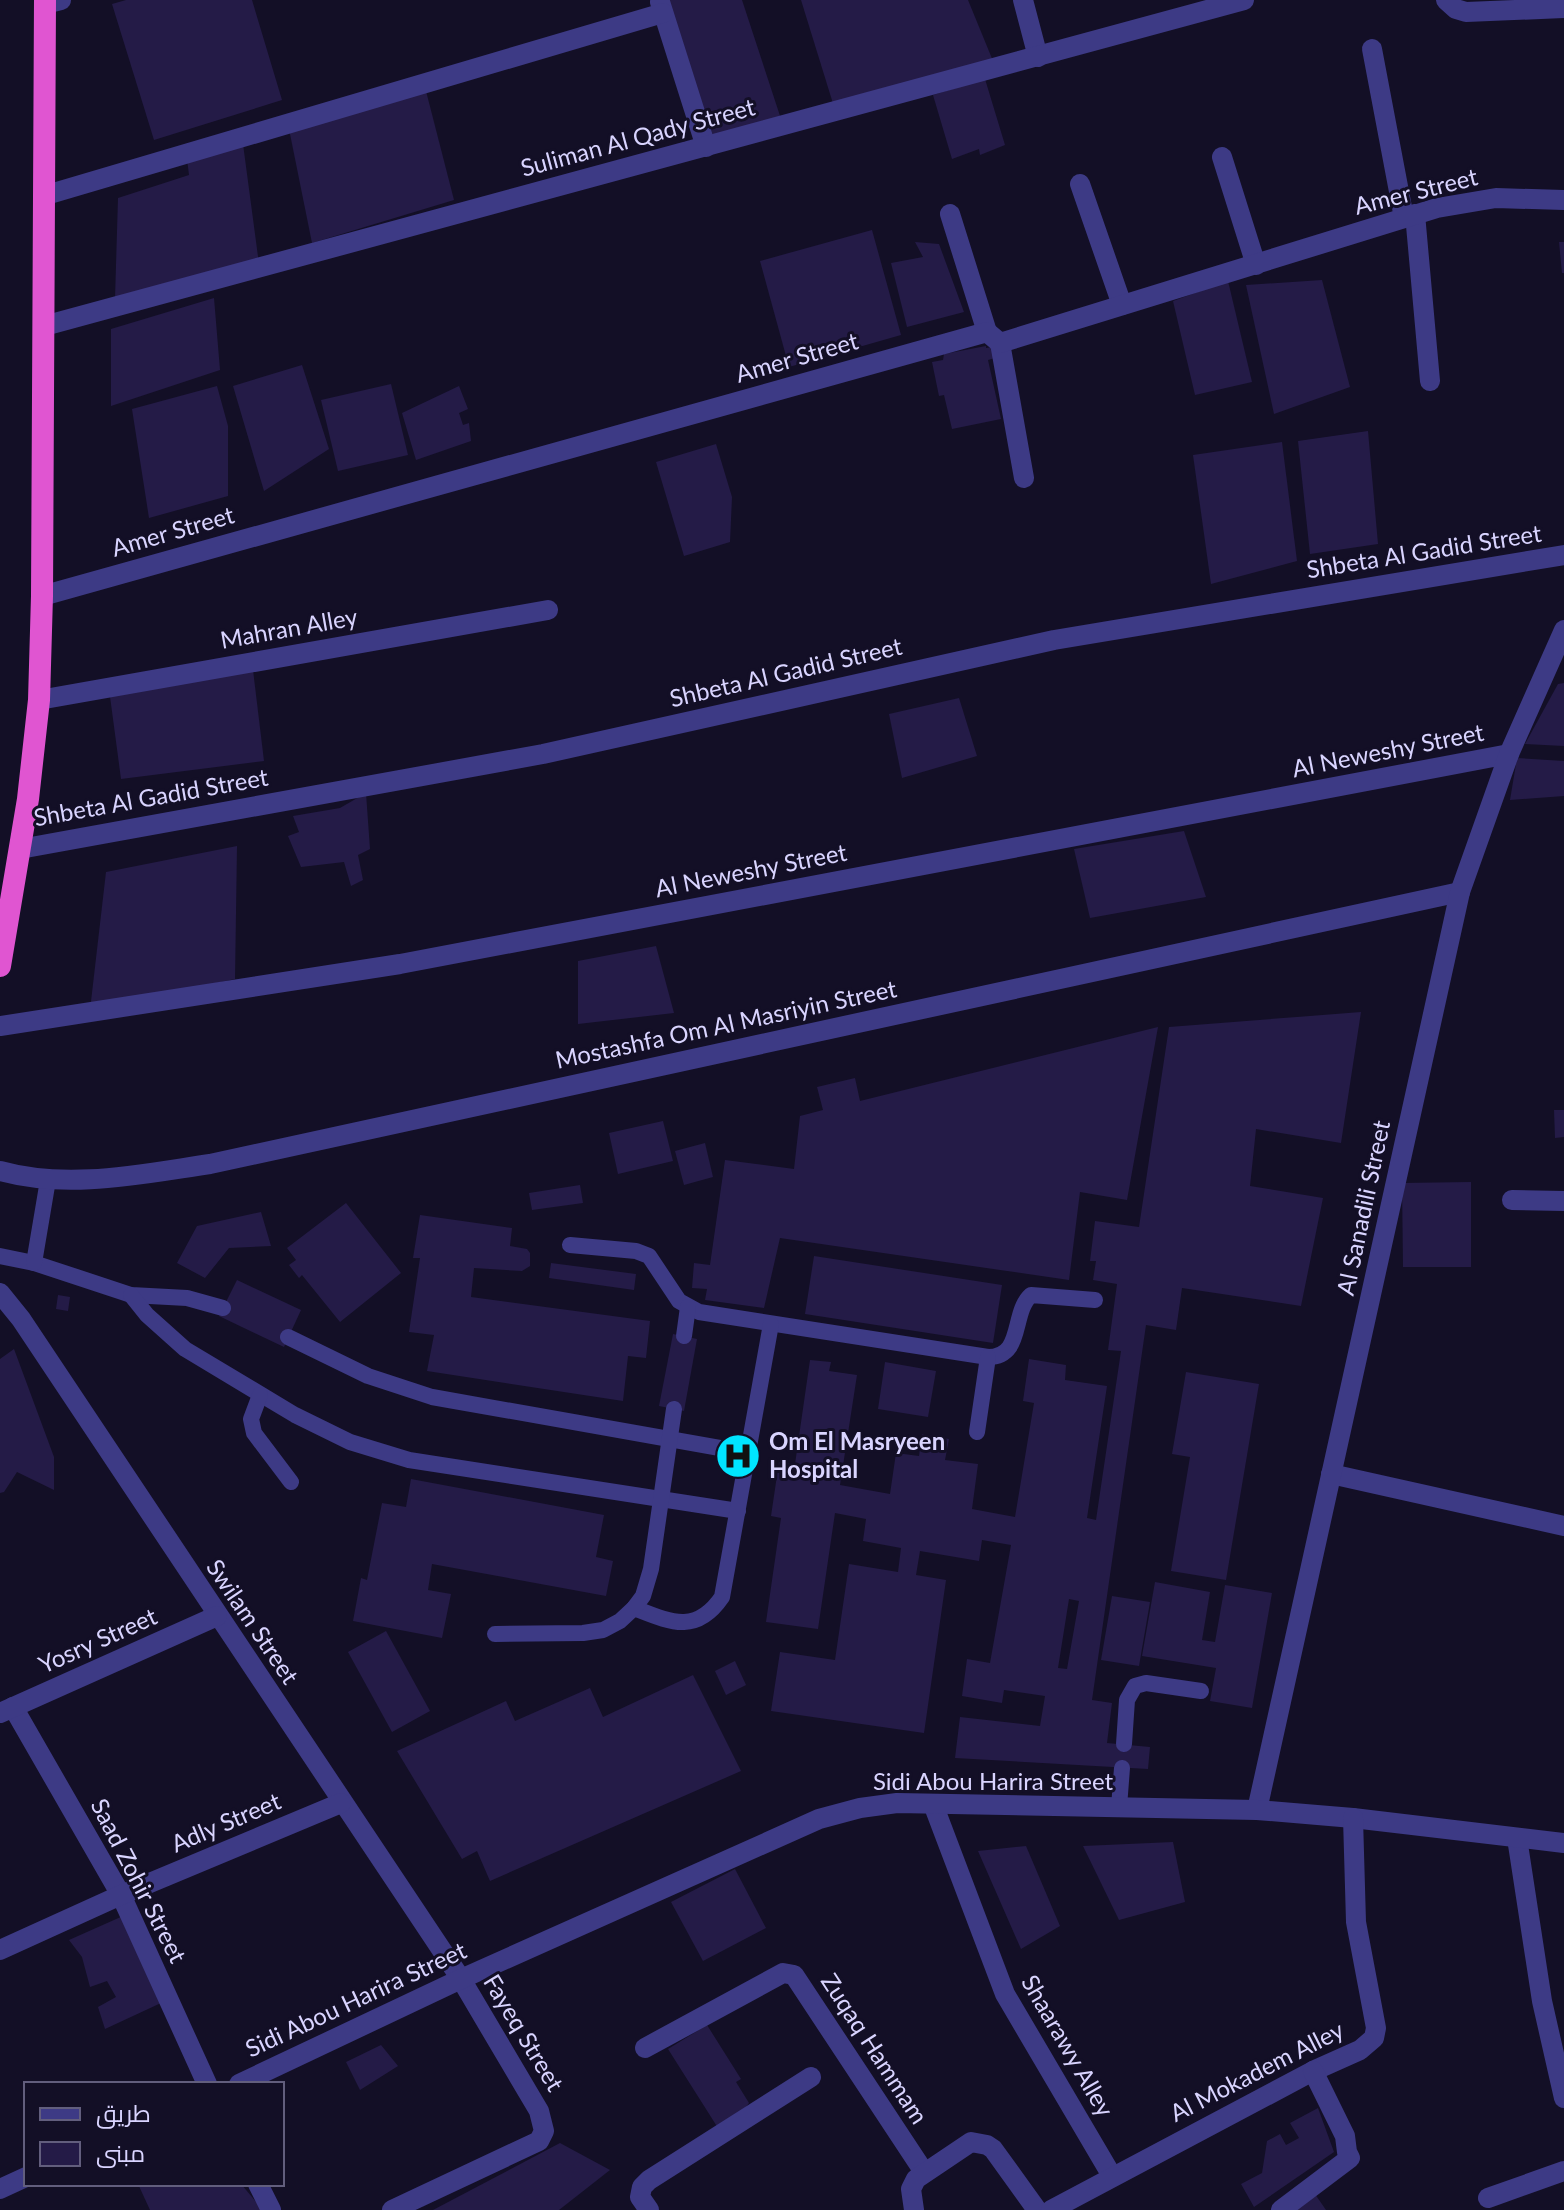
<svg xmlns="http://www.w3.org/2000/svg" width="1564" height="2210" viewBox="0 0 1564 2210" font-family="Lato,Cairo,sans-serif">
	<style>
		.building { fill: #241b47; fill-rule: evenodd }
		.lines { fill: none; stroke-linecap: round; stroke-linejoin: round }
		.service { stroke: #3d3a85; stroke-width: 16 }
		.minor { stroke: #3d3a85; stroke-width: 20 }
		.trunk { stroke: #e055d1; stroke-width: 22 }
		.labels { text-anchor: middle; stroke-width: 6; stroke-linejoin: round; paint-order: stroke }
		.street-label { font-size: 24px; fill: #d9d4ff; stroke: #130f26 }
		.poi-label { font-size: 24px; font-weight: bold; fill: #d9d4ff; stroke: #130f26; text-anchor: start }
	</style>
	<rect width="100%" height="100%" fill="#130f26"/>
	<g class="building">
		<path d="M126 0H252L282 100 154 140 112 4Z"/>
		<path d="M666 0H742L782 122 711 142Z"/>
		<path d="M801 0H968L993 61 835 110Z"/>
		<path d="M985 79 1005 145 980 155 979 149 952 159 933 95Z"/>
		<path d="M426 91 454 200 312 243 288 124Z"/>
		<path d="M243 144 259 264 115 299 118 198 189 175 187 159Z"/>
		<path d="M872 230 901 335 789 367 760 261Z"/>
		<path d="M915 242 939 244 964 312 907 327 891 263 923 257Z"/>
		<path d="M1559 242H1564V273H1562Z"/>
		<path d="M1322 280 1350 387 1274 414 1246 285Z"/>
		<path d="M1228 281 1252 382 1195 395 1173 301Z"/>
		<path d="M214 298 220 370 111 406V329Z"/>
		<path d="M986 346V348L993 347 995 358 988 360 1001 419 952 429 944 395 939 396 932 362 943 360 944 354Z"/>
		<path d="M302 365 329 449 264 491 233 386Z"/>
		<path d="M391 384 408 455 338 471 321 400Z"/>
		<path d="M217 386 228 426V496L149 518 132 409Z"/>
		<path d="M459 386 468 409 459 413 463 425 469 423 471 441 416 460 402 413Z"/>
		<path d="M1368 431 1378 544 1310 554 1298 441Z"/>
		<path d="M1282 442 1297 561 1211 584 1193 455Z"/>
		<path d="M716 444 732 497 730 542 684 556 656 462Z"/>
		<path d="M253 670 264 761 121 779 109 689Z"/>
		<path d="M1564 683V746L1525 744 1558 684Z"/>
		<path d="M959 698 977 756 902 778 889 714Z"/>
		<path d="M1517 758 1564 761V796L1510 800Z"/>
		<path d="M366 793 370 849 358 855 363 880 351 886 344 862 301 867 288 836 299 832 293 816 340 808Z"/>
		<path d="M1184 831 1206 897 1090 918 1074 849Z"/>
		<path d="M237 846 235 979 90 1010 106 872Z"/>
		<path d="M656 946 674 1013 578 1024V961Z"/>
		<path d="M1361 1012 1341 1143 1256 1129 1250 1186 1323 1198 1301 1306 1182 1288 1176 1330 1146 1325 1092 1700 1112 1703 1107 1743 1150 1747 1148 1769 955 1758 960 1717 1040 1726 1045 1696 1004 1690 1002 1703 962 1696 967 1659 990 1663 1011 1545 982 1540 979 1561 920 1551 916 1575 946 1580 924 1733 771 1711 780 1652 835 1660 849 1564 898 1572 901 1548 863 1541 866 1519 835 1513 818 1629 766 1622 781 1518 771 1516 779 1462 795 1464 810 1360 831 1362 829 1371 857 1375 840 1485 890 1494 896 1453 919 1456 922 1434 949 1439 945 1460 978 1464 972 1509 1015 1517 1034 1403 1023 1401 1029 1359 1066 1365 1065 1380 1107 1386 1087 1518 1096 1520 1121 1351 1108 1350 1117 1284 1093 1280 1096 1261H1090L1095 1221 1139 1227 1169 1027ZM1069 1599 1079 1601 1067 1669 1058 1668Z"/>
		<path d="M1158 1027 1127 1200 1080 1192 1069 1280 780 1238 764 1308 705 1300 707 1289 692 1288 694 1263 710 1265 725 1160 794 1169 800 1116 823 1110 817 1087 855 1078 860 1101Z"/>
		<path d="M1554 1110H1564V1137L1555 1138Z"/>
		<path d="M663 1121 673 1161 618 1174 609 1133Z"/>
		<path d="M705 1143 713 1177 684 1185 675 1151Z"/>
		<path d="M1471 1182V1267H1403L1402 1183Z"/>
		<path d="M580 1185 583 1203 532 1210 529 1193Z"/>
		<path d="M346 1203 401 1273 340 1322 302 1275 299 1278 289 1265 296 1260 287 1248Z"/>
		<path d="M261 1212 271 1246 229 1248 205 1278 177 1263 197 1226Z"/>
		<path d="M420 1215 512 1228 510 1246 527 1249 530 1253V1266L522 1271 474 1268 471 1297 650 1321 646 1358 628 1356 623 1401 427 1371 434 1335 409 1332 420 1258H413Z"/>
		<path d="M814 1256 1002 1285 993 1343 805 1314Z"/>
		<path d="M551 1263 636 1274 634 1290 549 1278Z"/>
		<path d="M237 1280 301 1310 284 1347 219 1316Z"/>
		<path d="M58 1295 70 1297 68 1311 56 1309Z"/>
		<path d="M673 1334 697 1339 684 1411 659 1406Z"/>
		<path d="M14 1349 54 1457V1490L17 1472 4 1492 0 1493V1359Z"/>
		<path d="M885 1362 936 1371 928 1417 878 1409Z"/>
		<path d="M1186 1372 1259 1384 1226 1580 1171 1571 1190 1457 1172 1454Z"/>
		<path d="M411 1479 604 1515 596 1557 613 1561 606 1596 432 1564 428 1590 451 1594 442 1638 353 1621 361 1578 367 1580 382 1503 406 1507Z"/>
		<path d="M1155 1582 1210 1592 1202 1640 1215 1642 1225 1585 1272 1593 1252 1708 1210 1701 1216 1668 1142 1656Z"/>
		<path d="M1112 1596 1150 1602 1139 1666 1101 1660Z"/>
		<path d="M386 1631 430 1711 392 1732 348 1652Z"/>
		<path d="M735 1661 746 1685 726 1695 715 1671Z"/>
		<path d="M693 1675 741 1771 490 1881 477 1851 462 1859 397 1751 506 1701 515 1721 590 1688 603 1717Z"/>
		<path d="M1173 1842 1185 1902 1119 1920 1083 1846Z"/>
		<path d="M1026 1846 1060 1926 1021 1949 978 1851Z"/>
		<path d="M735 1869 766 1928 703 1961 671 1902Z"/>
		<path d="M123 1916 161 2003 105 2029 98 2007 116 1997 107 1981 90 1987 82 1957 69 1940Z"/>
		<path d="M707 2025 741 2079 736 2082 749 2103 740 2114 718 2128 668 2049Z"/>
		<path d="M381 2045 398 2066 360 2090 346 2062Z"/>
		<path d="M1318 2108 1334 2152 1254 2207 1241 2184 1262 2173 1267 2141 1280 2134 1286 2145 1299 2138 1290 2123Z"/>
		<path d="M560 2143 610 2170 559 2210H433Z"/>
		<path d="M138 2184H241L263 2210H150Z"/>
		<path d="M1315 2194 1326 2210H1295Z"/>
	</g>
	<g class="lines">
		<g class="service">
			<path d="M570 1245 636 1251 649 1256 679 1301 699 1312 988 1357C1024 1357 1011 1313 1031 1295L1095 1300"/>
			<path d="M0 1256 34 1263 131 1295 187 1298 223 1308"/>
			<path d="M34 1263 48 1180"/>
			<path d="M131 1295 147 1315 185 1349 295 1415 350 1442 409 1460 738 1511"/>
			<path d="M684 1336 688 1307"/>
			<path d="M288 1337 368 1376 432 1397 748 1453"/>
			<path d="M260 1395 251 1419 254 1433 291 1482"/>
			<path d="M977 1432 988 1357"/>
			<path d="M634 1608C670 1622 696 1635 722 1597L771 1324"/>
			<path d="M495 1634 583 1633 603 1630 620 1621 634 1608 643 1596 651 1569 674 1409"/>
			<path d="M1124 1744 1127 1700 1135 1686 1146 1683 1201 1691"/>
			<path d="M1119 1807 1122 1768"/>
		</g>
		<g class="minor">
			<path d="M1023 0 1038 57"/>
			<path d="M1446 0 1456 9 1466 12 1564 8"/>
			<path d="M660 2 706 147"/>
			<path d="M45 4 61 0"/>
			<path d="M1372 49 1404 218"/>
			<path d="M1222 157 1256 265"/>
			<path d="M1080 184 1122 305"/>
			<path d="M43 196 663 13"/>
			<path d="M950 214 987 332"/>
			<path d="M1415 214 1430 381"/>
			<path d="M44 326 1244 0"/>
			<path d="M1000 343 1024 478"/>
			<path d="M42 596 987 332 1000 343 1437 208 1496 198 1564 200"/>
			<path d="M39 700 548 610"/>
			<path d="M20 849 543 754 1054 640 1564 555"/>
			<path d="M0 1026 400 964 1509 754"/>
			<path d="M0 1171C68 1190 141 1174 210 1164L1460 892"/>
			<path d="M1512 1200 1564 1201"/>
			<path d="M0 1293 21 1319 461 1979 539 2111 544 2131 539 2141 392 2210"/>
			<path d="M1331 1474 1564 1526"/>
			<path d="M13 1707 121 1895 207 2084"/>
			<path d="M0 1713 217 1616"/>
			<path d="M933 1804 1005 1994 1112 2176"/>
			<path d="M1257 1810 1460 892 1509 754 1564 630"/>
			<path d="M1517 1838 1542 2001 1564 2098"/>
			<path d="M0 1950 121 1895 341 1803"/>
			<path d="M645 2048 783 1973 794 1975 924 2172"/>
			<path d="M239 2084 461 1979 819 1819 860 1808 897 1803 1257 1810 1353 1818 1564 1843"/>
			<path d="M258 2184 271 2210"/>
			<path d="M0 2189 26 2177"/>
			<path d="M1488 2198 1564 2171"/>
			<path d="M649 2210 640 2197 642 2187 649 2180 811 2077"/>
			<path d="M914 2210 911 2189 916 2179 971 2142 987 2145 993 2149 1037 2210"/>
			<path d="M1051 2210 1313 2071 1360 2050 1374 2038 1376 2028 1356 1922 1353 1818"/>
			<path d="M1281 2210 1350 2158 1347 2152 1345 2136 1313 2071"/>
		</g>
		<path class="trunk" d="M0 966 28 799 39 700 42 596 45 0"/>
	</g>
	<defs>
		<g id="hospital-disc" transform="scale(2.3)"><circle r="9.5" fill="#00e5ff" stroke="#130f26"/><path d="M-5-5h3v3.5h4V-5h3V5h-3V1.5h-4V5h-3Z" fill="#111"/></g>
	</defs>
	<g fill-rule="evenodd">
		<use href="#hospital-disc" x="738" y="1456"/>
	</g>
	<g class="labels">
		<g class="street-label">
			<text transform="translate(638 138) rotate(-15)" y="8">Suliman Al Qady Street</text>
			<text transform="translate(1416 192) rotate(-14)" y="8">Amer Street</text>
			<text transform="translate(797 358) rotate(-16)" y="8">Amer Street</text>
			<text transform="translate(173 532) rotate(-16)" y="8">Amer Street</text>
			<text transform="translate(1424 552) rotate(-9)" y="8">Shbeta Al Gadid Street</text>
			<text transform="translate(289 629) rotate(-10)" y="8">Mahran Alley</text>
			<text transform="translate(786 673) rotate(-13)" y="8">Shbeta Al Gadid Street</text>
			<text transform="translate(1388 751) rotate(-11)" y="8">Al Neweshy Street</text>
			<text transform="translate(151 798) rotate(-10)" y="8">Shbeta Al Gadid Street</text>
			<text transform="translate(751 871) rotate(-11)" y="8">Al Neweshy Street</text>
			<text transform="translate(726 1025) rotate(-12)" y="8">Mostashfa Om Al Masriyin Street</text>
			<text transform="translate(1364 1208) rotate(-78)" y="8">Al Sanadili Street</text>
			<text transform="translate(252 1622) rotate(56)" y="8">Swilam Street</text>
			<text transform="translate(98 1641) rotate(-24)" y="8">Yosry Street</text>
			<text x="993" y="1790">Sidi Abou Harira Street</text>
			<text transform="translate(226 1823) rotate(-23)" y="8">Adly Street</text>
			<text transform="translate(138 1881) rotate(63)" y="8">Saad Zohir Street</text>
			<text transform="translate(356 2000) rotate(-25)" y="8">Sidi Abou Harira Street</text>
			<text transform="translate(523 2033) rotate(59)" y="8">Fayeq Street</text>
			<text transform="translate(1067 2046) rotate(60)" y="8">Shaarawy Alley</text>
			<text transform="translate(874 2049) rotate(57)" y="8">Zuqaq Hammam</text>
			<text transform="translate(1257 2072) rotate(-27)" y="8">Al Mokadem Alley</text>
		</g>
		<g class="poi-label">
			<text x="769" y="1450">Om El Masryeen<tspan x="769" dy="28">Hospital</tspan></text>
		</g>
	</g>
	<rect x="24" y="2082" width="260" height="104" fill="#130f26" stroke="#625e7d" stroke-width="2"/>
	<rect x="40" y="2108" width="40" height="12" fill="#3d3a85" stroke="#625e7d" stroke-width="2"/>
	<text x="96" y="2122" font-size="24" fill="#d9d4ff">طريق</text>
	<rect x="40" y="2142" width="40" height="24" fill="#241b47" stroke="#625e7d" stroke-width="2"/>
	<text x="96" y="2162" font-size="24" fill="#d9d4ff">مبنى</text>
</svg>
